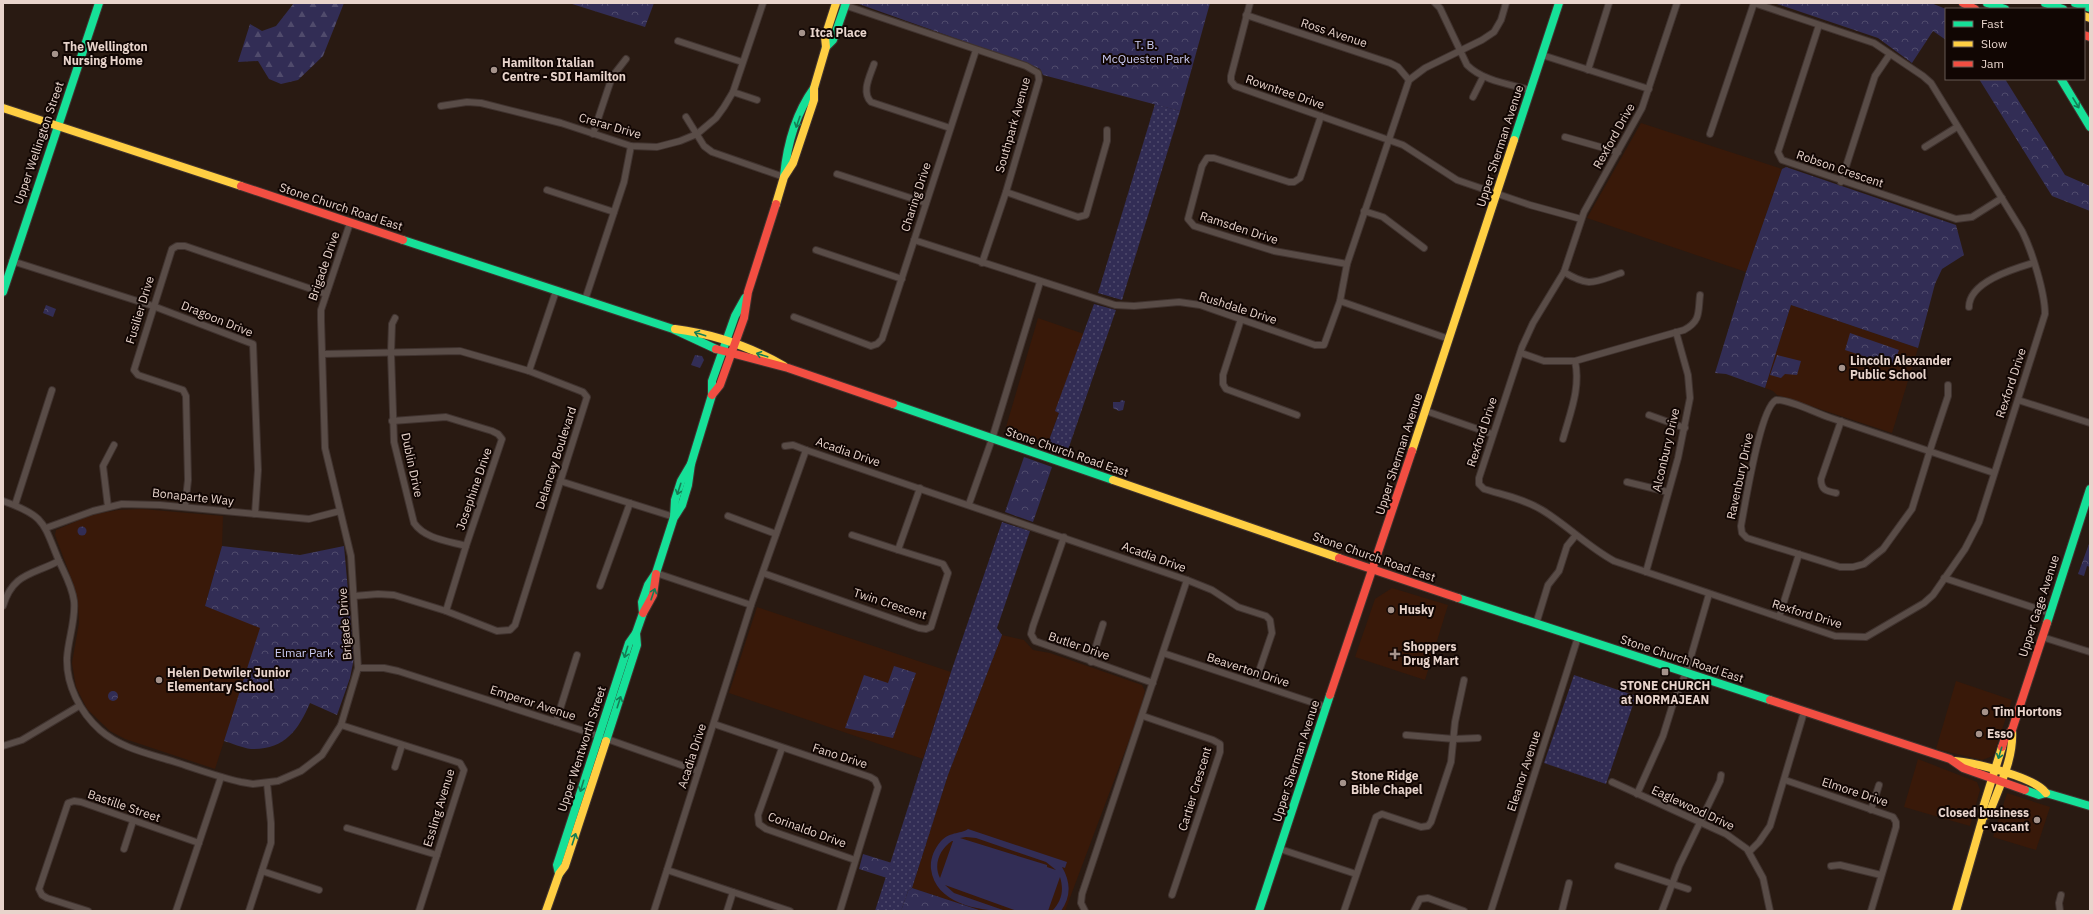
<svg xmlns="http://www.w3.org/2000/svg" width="2093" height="914" viewBox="0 0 2093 914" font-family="'IBM Plex Sans',sans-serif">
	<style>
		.built { fill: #391909 }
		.grass { fill: url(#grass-dots) }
		.forest { fill: url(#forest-firs) }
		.park { fill: url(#park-crowns) }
		.pitch { fill: #322d55; fill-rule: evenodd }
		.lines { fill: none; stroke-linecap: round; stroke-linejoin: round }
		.street-casing { stroke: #40332f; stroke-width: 8 }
		.fast-casing { stroke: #40332f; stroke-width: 10 }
		.slow-casing { stroke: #40332f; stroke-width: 10 }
		.jam-casing { stroke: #40332f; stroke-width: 10 }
		.street { stroke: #594c47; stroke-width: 6 }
		.fast { stroke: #16e098; stroke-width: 8 }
		.slow { stroke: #ffcf43; stroke-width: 8 }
		.jam { stroke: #f24e42; stroke-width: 8 }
		.oneway { stroke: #147e55 }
		.poi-dot { fill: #a5938b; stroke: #110603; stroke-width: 1.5 }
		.labels { text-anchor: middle; stroke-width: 4; stroke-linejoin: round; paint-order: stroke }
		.poi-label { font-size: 12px; font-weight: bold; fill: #e8d4cc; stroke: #110603; text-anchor: start }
		.street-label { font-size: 12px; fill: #e8d4cc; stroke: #110603 }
		.park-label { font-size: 12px; fill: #cbccf4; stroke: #110603 }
	</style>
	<defs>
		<pattern id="grass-dots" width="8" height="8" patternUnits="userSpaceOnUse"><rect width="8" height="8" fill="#322d55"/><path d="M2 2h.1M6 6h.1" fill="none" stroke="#504b6c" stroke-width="1.8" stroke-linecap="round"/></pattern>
		<pattern id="forest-firs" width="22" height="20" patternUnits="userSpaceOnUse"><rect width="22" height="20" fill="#322d55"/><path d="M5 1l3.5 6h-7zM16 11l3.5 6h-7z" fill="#504b6c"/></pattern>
		<pattern id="park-crowns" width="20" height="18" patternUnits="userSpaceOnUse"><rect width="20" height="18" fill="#322d55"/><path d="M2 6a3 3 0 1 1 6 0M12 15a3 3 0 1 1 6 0" fill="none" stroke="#504b6c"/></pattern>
	</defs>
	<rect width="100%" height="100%" fill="#291a12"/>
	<g class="built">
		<path d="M1641 123 1782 169 1746 272 1587 218Z"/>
		<path d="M1791 305 1918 348 1892 433 1777 395 1773 391 1765 388Z"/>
		<path d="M1038 318 1084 334 1056 411 1059 412 1048 443 1006 427Z"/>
		<path d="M142 509 223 516 222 546 205 606 261 627 215 769 125 739 110 731 87 709 76 687 72 663 79 623 78 603 73 583 55 535 56 530 91 515 118 510Z"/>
		<path d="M1392 588 1448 605 1425 680 1355 657 1375 599Z"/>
		<path d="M757 607 951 672 923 759 729 693Z"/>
		<path d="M1002 635 1024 640 1033 650 1050 653 1142 685 1145 691 1139 714 1065 911H982L912 888 948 775Z"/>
		<path d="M1956 681 2012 700 1993 756 1982 760 1936 749Z"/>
		<path d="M1918 759 1977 782 1980 790 1970 826 1904 807Z"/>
		<path d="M2007 793 2050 807 2036 850 1993 837Z"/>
	</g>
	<g class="grass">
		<path d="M1155 104 1180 111 1122 300 1098 293Z"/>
		<path d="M1094 304 1116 310 1068 450 1048 443 1059 413 1055 411Z"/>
		<path d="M1002 522 1030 531 997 628 1002 635 948 775 912 888 908 891 901 911H875L951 672Z"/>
		<path d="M1574 675 1636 696 1606 784 1544 763Z"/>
	</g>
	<path class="forest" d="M294 3H344L323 56 298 80 281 84 269 79 258 61 238 62 250 24 262 31 276 26Z"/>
	<g class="park">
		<path d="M569 3H654L645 27Z"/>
		<path d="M856 3H1210L1180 111 1043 75 1040 69 1036 67Z"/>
		<path d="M1774 3H1931L1946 9V40L1933 31 1912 63 1878 38Z"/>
		<path d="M1979 79H2005L2065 175 2090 186V211L2052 196Z"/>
		<path d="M1786 167 1956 225 1964 255 1942 269 1935 284 1918 348 1791 305 1765 388 1726 374 1715 373 1746 272 1782 169Z"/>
		<path d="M46 305 56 309 53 317 43 313Z"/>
		<path d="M1850 333 1899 350 1894 364 1879 359 1878 361 1845 350Z"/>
		<path d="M695 355 702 356 704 360 700 368 691 365Z"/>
		<path d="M1777 355 1801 361 1797 375 1785 374 1781 378 1770 375Z"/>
		<path d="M1121 400 1125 401 1123 410 1119 411 1113 408V402H1120Z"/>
		<path d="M1024 457 1052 467 1033 522 1005 512Z"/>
		<circle cx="82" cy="531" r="4.5"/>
		<path d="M2090 541V567L2087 566 2084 576 2078 574Z"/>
		<path d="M222 546 300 555 344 546 354 658 350 678 337 715 310 703C298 731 284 750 251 749 242 748 232 743 224 741L260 628 205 606Z"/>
		<path d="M894 666 916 673 893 738 845 728 864 675 888 683Z"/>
		<circle cx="113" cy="696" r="5"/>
		<path d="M863 854 892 863 887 878 859 869Z"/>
		<path d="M912 888 982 911H901L908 891Z"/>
	</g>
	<path class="pitch" d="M968 829 1067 862 1065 868 1062 867C1071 882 1071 897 1061 911H1052C1062 901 1064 890 1060 877L1048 911H1017L945 885 954 893 1006 911C978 911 935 903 931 869 930 859 934 849 941 841 951 831 962 834 968 829ZM966 837 976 838 1046 862 1056 870 1047 867V865L960 838ZM952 841H953L940 878C933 864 940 849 952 841Z"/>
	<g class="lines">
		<g class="street-casing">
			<g id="street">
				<path d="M838 3 1026 66 1038 73 1039 80 1006 192 982 263"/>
				<path d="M1250 3 1231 76V81L1235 86 1403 145 1457 180 1530 205 1581 219"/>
				<path d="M1435 3 1440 8 1467 65C1483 81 1509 84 1530 90"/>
				<path d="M1677 3 1642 108 1584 212 1564 272 1533 323 1522 347 1479 478V484L1484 489C1503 495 1524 499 1542 510 1567 525 1588 547 1614 561L1835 636 1866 637 1924 603 1933 595 1965 549 1979 522 2045 314C2045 293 2032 251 2022 231L1931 83 1923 76 1874 43 1754 3"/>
				<path d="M1246 15 1390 63 1398 67 1409 80"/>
				<path d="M1819 25 1778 152 1782 160 1956 219 1972 217 2002 198"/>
				<path d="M678 41 742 62"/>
				<path d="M1542 55 1649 89"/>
				<path d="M874 64C870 76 861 92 871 102L950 128"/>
				<path d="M1588 70 1609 3"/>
				<path d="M733 92 757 100"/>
				<path d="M1473 97 1483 77"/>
				<path d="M441 106 467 102 481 103 561 123 631 146 657 147 680 141 697 134 716 118 724 107 733 92 763 3"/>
				<path d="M1321 116 1300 178 1294 182H1289L1214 158H1207L1202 166 1188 219 1194 226 1274 251 1347 264"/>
				<path d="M686 117 704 146 712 152 784 177"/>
				<path d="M593 134 612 77 626 59"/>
				<path d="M1710 134 1754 3"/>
				<path d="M1565 137 1618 152"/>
				<path d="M1925 147 1957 127"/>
				<path d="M837 174 926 203"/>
				<path d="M1841 182 1875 76 1890 54"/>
				<path d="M547 190 614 212"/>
				<path d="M1006 192 1078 217 1086 215 1107 141V130"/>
				<path d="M1364 211 1383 217 1424 248"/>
				<path d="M914 240 1115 305 1134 306 1179 302 1200 305 1315 345H1324L1340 301 1347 264 1409 80 1425 68 1482 40 1494 32 1501 20 1506 3"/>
				<path d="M816 250 902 279"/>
				<path d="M12 261 153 306 253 344 258 470 255 514"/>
				<path d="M1564 272C1590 288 1594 282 1621 273"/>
				<path d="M585 300 624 182 631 146"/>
				<path d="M1340 301 1449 339"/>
				<path d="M1969 307C1969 282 2013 269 2033 263"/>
				<path d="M794 317 871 346 877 344 882 339 976 50"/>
				<path d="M395 318 392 324 391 353 394 442 414 523C425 539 448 541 466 546"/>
				<path d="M1241 319 1223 375V384L1226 389 1297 415"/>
				<path d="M1521 353 1544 361H1575L1684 330C1701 321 1698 312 1700 295"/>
				<path d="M323 354 460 351 529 371 583 392 587 397 515 625 510 630 497 631 446 611 394 595 378 594 354 596"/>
				<path d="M529 371 556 291"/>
				<path d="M1948 385V396L1932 444 1912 509 1883 549 1864 564 1853 567H1840L1747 538 1742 533 1741 526C1745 505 1760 408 1776 400 1792 400 1815 413 1831 418 1885 436 1939 454 1994 473"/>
				<path d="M2018 400 2090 423"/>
				<path d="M1426 411 1492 434"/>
				<path d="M1649 415 1685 428"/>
				<path d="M392 421 446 417 492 431 498 434 502 439 466 546 446 611"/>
				<path d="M1563 439C1570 413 1581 388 1575 361"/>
				<path d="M785 446 793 445 806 450"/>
				<path d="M560 481 674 517"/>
				<path d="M1627 482 1668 492"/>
				<path d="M1836 493C1826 491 1821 490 1821 479L1841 421"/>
				<path d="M3 501C46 516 43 523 59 561 65 574 72 586 74 601 76 620 68 639 67 658 66 685 80 712 100 730 120 748 150 754 175 762 197 769 218 777 241 782L253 784 278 781 301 771 322 755 341 725 358 668 351 556 325 448 321 320V310L350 223"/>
				<path d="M969 504 992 439 1040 282"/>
				<path d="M15 505 52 390"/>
				<path d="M108 507 103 466 114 445"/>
				<path d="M185 507 188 480 186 396 183 390 138 375 134 370 172 249 177 246H185L326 294"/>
				<path d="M728 516 776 534"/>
				<path d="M46 528 93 511 122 504 160 505 309 519 340 511"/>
				<path d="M852 535 898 550"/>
				<path d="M1064 537 1033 626 1031 634 1035 641 1153 683"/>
				<path d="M1646 572 1678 458 1690 398 1688 375 1676 332"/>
				<path d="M656 573 751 605"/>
				<path d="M763 573 919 628 926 629 931 627 948 573 943 564 898 550 920 488"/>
				<path d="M1944 578 2050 613"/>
				<path d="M1187 580 1212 590 1238 607 1266 616 1270 620 1272 633 1255 683"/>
				<path d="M600 586 630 503"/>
				<path d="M3 606C13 573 32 575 59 561"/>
				<path d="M1779 617 1799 554"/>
				<path d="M1536 624 1548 585 1559 571 1567 546 1576 535"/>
				<path d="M2042 637 2090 652"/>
				<path d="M1163 653 1326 707"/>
				<path d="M1091 662 1103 624"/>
				<path d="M358 668H384L398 671 590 733 698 771"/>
				<path d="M1143 716 1213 740 1220 744V752L1172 895"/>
				<path d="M556 722 577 655"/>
				<path d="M714 724 870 777 875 780 878 787 840 911"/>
				<path d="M341 725 451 760 460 763 464 770 419 911"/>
				<path d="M1406 735 1454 739 1478 738"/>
				<path d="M3 746 22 740 79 706"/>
				<path d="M782 748 758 815 759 824 766 829 855 860"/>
				<path d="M395 767 402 745"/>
				<path d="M1785 780 1893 817 1896 822V827L1871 911"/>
				<path d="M1612 782 1726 834 1747 849 1763 878 1770 911"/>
				<path d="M1637 794 1663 736 1672 707 1687 670 1709 594"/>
				<path d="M1871 810 1879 785"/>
				<path d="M347 828 437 855"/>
				<path d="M124 849 133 821"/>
				<path d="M1280 849 1356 874"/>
				<path d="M1749 852 1759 842 1770 826 1804 712"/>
				<path d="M1618 866 1688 889"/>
				<path d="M1831 866 1840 865 1881 875"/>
				<path d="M667 870 790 911"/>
				<path d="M262 871 319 890"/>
				<path d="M88 911 47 898 42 895 39 889 68 803 74 801 81 802 199 843"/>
				<path d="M176 911 221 777"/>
				<path d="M249 911 271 843V823L267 783"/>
				<path d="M654 911 751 605 806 450 1187 580 1082 894 1081 903 1085 911"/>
				<path d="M727 911 733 892"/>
				<path d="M1344 911 1376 817 1382 814 1421 827 1428 826 1431 822 1451 762 1455 722 1464 680"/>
				<path d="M1414 911 1420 899 1428 898 1464 911"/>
				<path d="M1491 911 1578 637"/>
				<path d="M1562 911 1569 883"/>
				<path d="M1662 911 1679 866 1720 781 1721 775"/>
				<path d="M2060 911 2059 903 2061 895"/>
			</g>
		</g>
		<g class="fast-casing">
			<g id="fast">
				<path d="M1987 3 2005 9"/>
				<path d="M2045 3 2063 9"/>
				<path d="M2075 3 2090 8"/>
				<path d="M826 47 833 40 846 3"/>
				<path d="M2061 79 2090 127"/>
				<path d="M1514 140 1559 3"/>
				<path d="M784 176C787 145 796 113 814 88"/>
				<path d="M403 240 673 329 716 349"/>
				<path d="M3 292 99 3"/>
				<path d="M893 404 1113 480"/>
				<path d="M675 516 682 505 688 485 691 464 712 395V381L735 316 745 298"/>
				<path d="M1458 598 1770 700"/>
				<path d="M2047 623 2090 489"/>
				<path d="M606 741 637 645 636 633 643 613 642 602 648 585 656 573 674 517 675 500 681 481 691 464"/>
				<path d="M2025 790 2039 795 2046 793 2090 806"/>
				<path d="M559 874 557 865 629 643 636 633"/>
				<path d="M1259 911 1330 695"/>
			</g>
		</g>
		<g class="slow-casing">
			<g id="slow">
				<path d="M2084 16 2090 18"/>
				<path d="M3 108 241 186"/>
				<path d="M776 204 784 177 793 163 814 100V88L826 47 825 37 836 3"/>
				<path d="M675 329C713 334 751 347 784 366"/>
				<path d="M1412 451 1514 140"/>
				<path d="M1113 480 1339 558"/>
				<path d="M1955 761C1975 763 2035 777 2046 793"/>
				<path d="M1983 817 1989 814C1999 787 2014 759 2012 730"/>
				<path d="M546 911 559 874 565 866 606 741"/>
				<path d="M1956 911 1983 817 1982 811 2002 747"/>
			</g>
		</g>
		<g class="jam-casing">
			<g id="jam">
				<path d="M1963 3 1975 9"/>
				<path d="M2084 35 2090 37"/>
				<path d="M241 186 403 240"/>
				<path d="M716 349 788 368 893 404"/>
				<path d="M712 395 720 385 744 318 748 292 776 204"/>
				<path d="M1339 558 1458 598"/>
				<path d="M643 613 653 595 656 574"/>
				<path d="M1330 695 1412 451"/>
				<path d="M1770 700 1950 759 1963 768 2025 790"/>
				<path d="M2002 747 2005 738 2012 730 2047 623"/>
			</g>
		</g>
		<use href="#street" class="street"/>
		<use href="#fast" class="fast"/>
		<use href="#slow" class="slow"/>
		<use href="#jam" class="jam"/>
	</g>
	<defs><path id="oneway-shaft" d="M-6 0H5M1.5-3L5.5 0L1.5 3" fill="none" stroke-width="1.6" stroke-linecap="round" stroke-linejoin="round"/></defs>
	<g class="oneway">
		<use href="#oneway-shaft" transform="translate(2076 103) rotate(59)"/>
		<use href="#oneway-shaft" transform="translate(798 122) rotate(109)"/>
		<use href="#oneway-shaft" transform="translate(700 334) rotate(-162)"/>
		<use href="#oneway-shaft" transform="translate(762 355) rotate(-162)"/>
		<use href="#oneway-shaft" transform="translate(679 489) rotate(108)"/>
		<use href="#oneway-shaft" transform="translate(653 594) rotate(-71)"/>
		<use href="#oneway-shaft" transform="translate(626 652) rotate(107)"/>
		<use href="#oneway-shaft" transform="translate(619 702) rotate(-72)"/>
		<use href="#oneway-shaft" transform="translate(2000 753) rotate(107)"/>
		<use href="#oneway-shaft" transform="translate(582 786) rotate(107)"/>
		<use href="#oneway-shaft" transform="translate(574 839) rotate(-72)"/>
	</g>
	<g class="poi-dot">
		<circle cx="802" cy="33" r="4"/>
		<circle cx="55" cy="54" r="4"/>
		<circle cx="494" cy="70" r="4"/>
		<circle cx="1842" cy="368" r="4"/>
		<circle cx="1391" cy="610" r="4"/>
		<path d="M1393 648h4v4h4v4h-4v4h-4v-4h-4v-4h4z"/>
		<rect x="1661" y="668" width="8" height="8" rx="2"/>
		<circle cx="159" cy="680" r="4"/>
		<circle cx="1985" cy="712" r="4"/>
		<circle cx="1979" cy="734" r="4"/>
		<circle cx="1343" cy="783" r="4"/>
		<circle cx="2037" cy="820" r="4"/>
	</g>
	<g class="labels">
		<g class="poi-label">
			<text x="810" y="37">Itca Place</text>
			<text x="63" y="51">The Wellington<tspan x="63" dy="14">Nursing Home</tspan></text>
			<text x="502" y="67">Hamilton Italian<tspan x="502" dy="14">Centre - SDI Hamilton</tspan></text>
			<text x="1850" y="365">Lincoln Alexander<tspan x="1850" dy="14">Public School</tspan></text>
			<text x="1399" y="614">Husky</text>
			<text x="1403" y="651">Shoppers<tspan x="1403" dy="14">Drug Mart</tspan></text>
			<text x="167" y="677">Helen Detwiler Junior<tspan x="167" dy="14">Elementary School</tspan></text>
			<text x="1665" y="690" text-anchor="middle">STONE CHURCH<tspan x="1665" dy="14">at NORMAJEAN</tspan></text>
			<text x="1993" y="716">Tim Hortons</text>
			<text x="1987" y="738">Esso</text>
			<text x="1351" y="780">Stone Ridge<tspan x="1351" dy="14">Bible Chapel</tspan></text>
			<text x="2029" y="817" text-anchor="end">Closed business<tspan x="2029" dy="14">- vacant</tspan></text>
		</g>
		<g class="street-label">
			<text transform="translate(1334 33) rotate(18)" y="4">Ross Avenue</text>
			<text transform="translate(1285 92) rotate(19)" y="4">Rowntree Drive</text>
			<text transform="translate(1013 125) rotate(-74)" y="4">Southpark Avenue</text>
			<text transform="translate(610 126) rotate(16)" y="4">Crerar Drive</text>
			<text transform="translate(1614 136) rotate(-61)" y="4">Rexford Drive</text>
			<text transform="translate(39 143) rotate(-71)" y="4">Upper Wellington Street</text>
			<text transform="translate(1500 146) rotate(-72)" y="4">Upper Sherman Avenue</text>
			<text transform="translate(1840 169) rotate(19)" y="4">Robson Crescent</text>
			<text transform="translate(916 197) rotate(-72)" y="4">Charing Drive</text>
			<text transform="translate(341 207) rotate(18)" y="4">Stone Church Road East</text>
			<text transform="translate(1239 228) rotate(18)" y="4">Ramsden Drive</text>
			<text transform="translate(324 266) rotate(-71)" y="4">Brigade Drive</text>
			<text transform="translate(1238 308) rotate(18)" y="4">Rushdale Drive</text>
			<text transform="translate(140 310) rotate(-73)" y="4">Fusilier Drive</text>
			<text transform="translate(217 319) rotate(22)" y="4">Dragoon Drive</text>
			<text transform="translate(2011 383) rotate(-72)" y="4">Rexford Drive</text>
			<text transform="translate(1482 432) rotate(-72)" y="4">Rexford Drive</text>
			<text transform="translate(1666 450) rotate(-77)" y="4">Alconbury Drive</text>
			<text transform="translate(848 452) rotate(19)" y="4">Acadia Drive</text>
			<text transform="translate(1067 452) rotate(19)" y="4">Stone Church Road East</text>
			<text transform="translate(1399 454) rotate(-72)" y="4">Upper Sherman Avenue</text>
			<text transform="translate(556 458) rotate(-72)" y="4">Delancey Boulevard</text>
			<text transform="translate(412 465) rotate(78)" y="4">Dublin Drive</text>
			<text transform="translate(1740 476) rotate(-78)" y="4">Ravenbury Drive</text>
			<text transform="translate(474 489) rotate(-71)" y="4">Josephine Drive</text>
			<text transform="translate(193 497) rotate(6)" y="4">Bonaparte Way</text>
			<text transform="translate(1154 557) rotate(20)" y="4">Acadia Drive</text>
			<text transform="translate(1374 557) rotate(19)" y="4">Stone Church Road East</text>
			<text transform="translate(890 604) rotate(18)" y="4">Twin Crescent</text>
			<text transform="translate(2039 606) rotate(-72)" y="4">Upper Gage Avenue</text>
			<text transform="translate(1807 614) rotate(17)" y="4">Rexford Drive</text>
			<text transform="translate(345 624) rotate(-94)" y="4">Brigade Drive</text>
			<text transform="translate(1079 646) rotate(19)" y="4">Butler Drive</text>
			<text transform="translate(1682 659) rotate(18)" y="4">Stone Church Road East</text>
			<text transform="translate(1248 670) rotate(18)" y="4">Beaverton Drive</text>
			<text transform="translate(533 703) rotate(18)" y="4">Emperor Avenue</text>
			<text transform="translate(582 749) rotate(-72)" y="4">Upper Wentworth Street</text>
			<text transform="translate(692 756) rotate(-72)" y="4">Acadia Drive</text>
			<text transform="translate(840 756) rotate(18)" y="4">Fano Drive</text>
			<text transform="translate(1296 761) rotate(-72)" y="4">Upper Sherman Avenue</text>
			<text transform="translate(1524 771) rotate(-72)" y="4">Eleanor Avenue</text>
			<text transform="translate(1195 789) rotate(-73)" y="4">Cartier Crescent</text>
			<text transform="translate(1855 792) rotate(18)" y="4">Elmore Drive</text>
			<text transform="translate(124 806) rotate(19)" y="4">Bastille Street</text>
			<text transform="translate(439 808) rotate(-73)" y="4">Essling Avenue</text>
			<text transform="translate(1693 808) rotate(25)" y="4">Eaglewood Drive</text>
			<text transform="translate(807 830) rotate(20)" y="4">Corinaldo Drive</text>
		</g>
		<g class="park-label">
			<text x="1146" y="49">T. B.<tspan x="1146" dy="14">McQuesten Park</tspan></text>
			<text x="304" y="657">Elmar Park</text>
		</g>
	</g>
	<rect width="2093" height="914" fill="none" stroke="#e8d4cc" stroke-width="8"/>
	<rect x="1945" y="8" width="140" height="72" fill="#110603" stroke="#675853"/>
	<rect x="1953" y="21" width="20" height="6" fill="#16e098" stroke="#675853"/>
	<text x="1981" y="28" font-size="12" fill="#e8d4cc">Fast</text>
	<rect x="1953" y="41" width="20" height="6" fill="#ffcf43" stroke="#675853"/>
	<text x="1981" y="48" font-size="12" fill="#e8d4cc">Slow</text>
	<rect x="1953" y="61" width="20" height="6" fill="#f24e42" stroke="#675853"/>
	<text x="1981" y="68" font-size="12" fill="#e8d4cc">Jam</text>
</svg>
